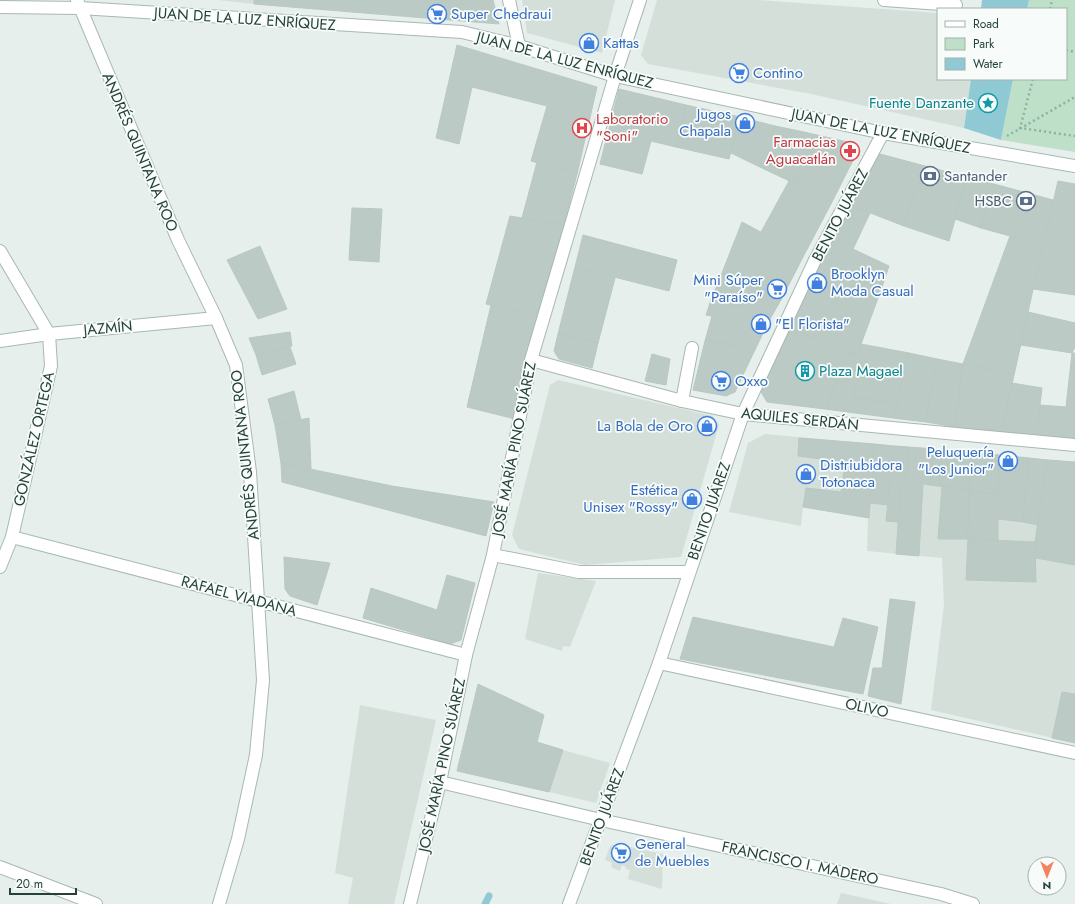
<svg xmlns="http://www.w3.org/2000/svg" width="1075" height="904" viewBox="0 0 1075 904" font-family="Jost,sans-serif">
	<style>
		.built { fill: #d4dfda }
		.green { fill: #bfe0c8 }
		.water { fill: #8ec9d4 }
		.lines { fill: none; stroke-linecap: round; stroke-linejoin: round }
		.stream { stroke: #8ec9d4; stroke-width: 7 }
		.building { fill: #bbcac4; stroke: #b8c9c2 }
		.minor-casing { stroke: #a8b8b2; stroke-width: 14 }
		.path { stroke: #86b3a5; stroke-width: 2.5; stroke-dasharray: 2 3; stroke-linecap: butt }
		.minor { stroke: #fff; stroke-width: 12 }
		.labels { text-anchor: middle; stroke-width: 3.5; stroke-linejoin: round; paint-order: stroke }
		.shop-label { font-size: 15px; fill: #366cbe; stroke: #f7fbf9; text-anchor: start }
		.street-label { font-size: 15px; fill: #24423a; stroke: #f7fbf9 }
		.culture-label { font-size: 15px; fill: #0d838f; stroke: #f7fbf9; text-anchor: end }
		.health-label { font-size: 15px; fill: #be3a42; stroke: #f7fbf9; text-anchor: start }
		.service-label { font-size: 15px; fill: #4e5e75; stroke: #f7fbf9; text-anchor: start }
	</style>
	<rect width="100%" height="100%" fill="#e6efeb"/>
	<g class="built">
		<path d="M218 0H254V4Z"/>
		<path d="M522 0H615L602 53 527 33Z"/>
		<path d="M657 0H757L938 13V79H971L964 128 811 94 648 64 641 55Z"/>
		<path d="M558 380 713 416 719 425 681 557 585 565 519 549 512 535 550 385Z"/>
		<path d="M765 434 1075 462V743L931 710 944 605 942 558 867 551 868 518 803 507 801 526 729 512 748 443Z"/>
		<path d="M538 573 596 581 570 647 563 646 562 651 525 639Z"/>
		<path d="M360 705 436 720 394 904H348L353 878 335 873Z"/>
		<path d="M563 750 610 763 596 803 549 792Z"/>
		<path d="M616 844 663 854 662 889 628 879 630 870 626 869V867L622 865 620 871 611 867 612 863 605 860 610 846Z"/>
		<path d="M841 893 891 904H837Z"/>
	</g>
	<path class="green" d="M1029 0H1075V152L1001 140 1013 79H1066V9H1027Z"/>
	<g class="water">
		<path d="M982 0H1029L1027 9H981Z"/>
		<path d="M971 79H1013L1001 140 964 128Z"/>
	</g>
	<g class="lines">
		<path class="stream" d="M485 904 489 896"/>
	</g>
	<g class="building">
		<path d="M254 0H493L499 24 254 4Z"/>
		<path d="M457 45 597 87 577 174 531 161 547 106 472 87 459 144 436 138Z"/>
		<path d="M619 89 686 105 676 147 651 141 642 174 600 164Z"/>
		<path d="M686 105 740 117 729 159 676 147Z"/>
		<path d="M740 117 775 126 764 169 731 153Z"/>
		<path d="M775 126 804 132 799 144 813 152 796 184 764 169Z"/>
		<path d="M804 132 856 144 858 151 847 172 799 144Z"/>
		<path d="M813 152 847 172 832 202 796 184Z"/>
		<path d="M880 154 925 166 904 226 850 205Z"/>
		<path d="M537 162 577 174 564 225 522 218Z"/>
		<path d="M925 166 967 177 949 241 904 226Z"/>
		<path d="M967 177 994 184 981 228 955 219Z"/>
		<path d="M789 181 832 202 804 255 761 232Z"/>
		<path d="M1058 181 1075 184V295L1033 289Z"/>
		<path d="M994 184 1053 200 1043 245 981 228Z"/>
		<path d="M850 205 870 213 853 249 889 266 881 290 822 261Z"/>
		<path d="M352 208 382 209 379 262 349 260Z"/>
		<path d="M510 216 564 225 540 317 486 304Z"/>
		<path d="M742 222 804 255 781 300 722 273Z"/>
		<path d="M583 235 677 260 669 291 575 267Z"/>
		<path d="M1010 236 1043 245 1014 375 963 364Z"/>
		<path d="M260 246 287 309 258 319 227 260Z"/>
		<path d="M822 261 881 290 857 355 788 328Z"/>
		<path d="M575 267 615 278 598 343 558 334Z"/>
		<path d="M722 273 781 300 770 319 744 307 711 300Z"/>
		<path d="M711 300 744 307 770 319 752 356 734 345 705 341 712 316 706 315Z"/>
		<path d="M491 305 540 317 515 419 467 407Z"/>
		<path d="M1028 312 1075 323V347L1072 353 1021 345Z"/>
		<path d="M788 328 850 352 825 409 767 402 760 390Z"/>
		<path d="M290 332 292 346 256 355 249 338Z"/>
		<path d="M558 334 598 343 592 368 559 359 554 351Z"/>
		<path d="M705 341 734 345 752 356 735 392 726 396 693 390Z"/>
		<path d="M861 344 909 353 897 404 852 397 866 359 857 355Z"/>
		<path d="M290 347 296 364 262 375 256 355Z"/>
		<path d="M850 352 866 359 852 397 897 404 893 418 825 409Z"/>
		<path d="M909 353 937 359 926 422 893 418Z"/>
		<path d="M1072 353H1075V440L1036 438 1040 405 1066 407Z"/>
		<path d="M652 354 670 359 666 385 645 381Z"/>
		<path d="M937 359 963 364 955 427 926 422Z"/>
		<path d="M963 364 1014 375 1001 433 955 427Z"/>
		<path d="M1012 383 1042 388 1036 438 1001 433Z"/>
		<path d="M294 391 301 420 275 425 268 399Z"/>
		<path d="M309 418 311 469 281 463 275 425Z"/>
		<path d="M799 438 874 444 873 466 798 456Z"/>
		<path d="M874 444 894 446 888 505 870 503Z"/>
		<path d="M894 446 909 447 906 483 901 482 898 522 886 521Z"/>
		<path d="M909 447 934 449 930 485 923 484 919 556 896 554 901 482 906 483Z"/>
		<path d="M934 449 969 453V490L930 485Z"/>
		<path d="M969 453 999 455 998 495 969 490Z"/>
		<path d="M999 455 1029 458 1023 522 998 519Z"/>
		<path d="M1029 458 1047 460 1038 525 1023 522Z"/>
		<path d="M1047 460 1075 462V565L1036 558 1035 542Z"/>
		<path d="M845 462 873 466 869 518 803 507 806 488 841 492Z"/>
		<path d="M281 463 392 486 494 502 486 536 282 482Z"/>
		<path d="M942 486 969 490 968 539H938Z"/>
		<path d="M969 490 998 495V540L968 539Z"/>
		<path d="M968 539 1035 542 1036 582 966 580Z"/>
		<path d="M284 557 330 563 317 605 290 596 285 589Z"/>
		<path d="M447 575 475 583 461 640 450 644 363 618 371 588 437 610Z"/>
		<path d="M890 599 915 602 901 704 868 696 873 668H882Z"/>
		<path d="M693 617 834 647 843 618 878 627 863 694 680 659Z"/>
		<path d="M478 684 544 715 537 742 563 750 549 792 457 771Z"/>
		<path d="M1062 692 1075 694V743L1052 738Z"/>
	</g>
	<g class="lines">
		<g class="minor-casing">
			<g id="minor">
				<path d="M77 0 178 240 216 318 236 365 250 472 263 680 256 755 238 839 219 904"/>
				<path d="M509 0 519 46"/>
				<path d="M884 0 956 5"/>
				<path d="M0 7 80 8 462 32 519 46 615 76 883 133 1075 166"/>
				<path d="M0 251 49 334 51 366 12 537 0 567"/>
				<path d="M0 341 49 334 216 318"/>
				<path d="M531 360 682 401 743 414 1075 445"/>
				<path d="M682 401 692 348"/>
				<path d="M12 537 466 655"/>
				<path d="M493 555 579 572H688"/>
				<path d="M659 663 1075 753"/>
				<path d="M440 782 601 820 941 894 973 904"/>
				<path d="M0 867 96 904"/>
				<path d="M410 904 440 782 466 655 493 555 531 360 615 76 640 0"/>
				<path d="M569 904 659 663 743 414 815 260 883 133"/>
			</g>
		</g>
		<g class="path">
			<path d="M1050 9 1052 0"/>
			<path d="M1066 50 1075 52"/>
			<path d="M1033 79 1020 128 1075 136"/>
			<path d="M1007 136 1075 97"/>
		</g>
		<use href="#minor" class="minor"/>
	</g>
	<defs>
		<g id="supermarket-ring" transform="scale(1)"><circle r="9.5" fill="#f7fbf9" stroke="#3f7fe0" stroke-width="1.5"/><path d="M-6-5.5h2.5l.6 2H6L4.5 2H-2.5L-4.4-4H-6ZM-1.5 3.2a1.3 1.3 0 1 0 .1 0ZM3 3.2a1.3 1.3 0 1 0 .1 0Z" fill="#3f7fe0"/></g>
		<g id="shop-ring" transform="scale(1)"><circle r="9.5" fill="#f7fbf9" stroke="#3f7fe0" stroke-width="1.5"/><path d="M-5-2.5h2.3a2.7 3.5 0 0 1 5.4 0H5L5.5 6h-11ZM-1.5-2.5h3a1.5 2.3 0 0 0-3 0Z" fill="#3f7fe0"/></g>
		<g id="sight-ring" transform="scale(1)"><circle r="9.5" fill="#f7fbf9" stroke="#0f9aa8" stroke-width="1.5"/><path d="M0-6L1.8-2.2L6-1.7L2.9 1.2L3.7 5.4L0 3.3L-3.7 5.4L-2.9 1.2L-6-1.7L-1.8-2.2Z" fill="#0f9aa8"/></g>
		<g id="hospital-ring" transform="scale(1)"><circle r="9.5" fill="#f7fbf9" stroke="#e0444e" stroke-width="1.5"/><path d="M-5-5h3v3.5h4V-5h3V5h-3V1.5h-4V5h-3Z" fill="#e0444e"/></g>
		<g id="pharmacy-ring" transform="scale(1)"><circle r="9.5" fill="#f7fbf9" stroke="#e0444e" stroke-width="1.5"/><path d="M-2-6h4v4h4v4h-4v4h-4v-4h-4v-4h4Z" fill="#e0444e"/></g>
		<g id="bank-ring" transform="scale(1)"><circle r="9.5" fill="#f7fbf9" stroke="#5c6f8a" stroke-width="1.5"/><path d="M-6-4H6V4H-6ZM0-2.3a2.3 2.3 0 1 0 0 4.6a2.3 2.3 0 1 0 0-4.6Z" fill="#5c6f8a"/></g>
		<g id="building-ring" transform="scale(1)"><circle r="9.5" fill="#f7fbf9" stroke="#0f9aa8" stroke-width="1.5"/><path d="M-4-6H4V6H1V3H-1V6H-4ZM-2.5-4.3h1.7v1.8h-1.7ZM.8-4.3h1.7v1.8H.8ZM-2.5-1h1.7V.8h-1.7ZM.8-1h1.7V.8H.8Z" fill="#0f9aa8"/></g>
	</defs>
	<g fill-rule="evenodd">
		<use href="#supermarket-ring" x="437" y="14"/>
		<use href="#shop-ring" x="589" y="43"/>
		<use href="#supermarket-ring" x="739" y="73"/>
		<use href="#sight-ring" x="988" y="103"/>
		<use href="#shop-ring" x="745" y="123"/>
		<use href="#hospital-ring" x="582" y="128"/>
		<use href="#pharmacy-ring" x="850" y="151"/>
		<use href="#bank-ring" x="930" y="176"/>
		<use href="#bank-ring" x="1026" y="201"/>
		<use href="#shop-ring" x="817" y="283"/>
		<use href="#supermarket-ring" x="777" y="289"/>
		<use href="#shop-ring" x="761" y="324"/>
		<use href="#building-ring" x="805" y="371"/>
		<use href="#supermarket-ring" x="721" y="381"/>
		<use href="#shop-ring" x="707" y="426"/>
		<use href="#shop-ring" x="1008" y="461"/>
		<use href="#shop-ring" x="806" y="474"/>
		<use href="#shop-ring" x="692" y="499"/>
		<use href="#supermarket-ring" x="621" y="853"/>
	</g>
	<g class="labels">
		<g class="shop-label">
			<text x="451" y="19">Super Chedraui</text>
			<text x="603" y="48">Kattas</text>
			<text x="753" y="78">Contino</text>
			<text x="731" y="119" text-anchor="end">Jugos<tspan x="731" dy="17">Chapala</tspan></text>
			<text x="831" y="279">Brooklyn<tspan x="831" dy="17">Moda Casual</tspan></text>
			<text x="763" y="285" text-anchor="end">Mini Súper<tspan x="763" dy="17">"Paraíso"</tspan></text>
			<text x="775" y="329">"El Florista"</text>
			<text x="735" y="386">Oxxo</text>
			<text x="693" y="431" text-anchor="end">La Bola de Oro</text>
			<text x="994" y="457" text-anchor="end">Peluquería<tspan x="994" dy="17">"Los Junior"</tspan></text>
			<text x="820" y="470">Distriubidora<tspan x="820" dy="17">Totonaca</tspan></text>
			<text x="678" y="495" text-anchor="end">Estética<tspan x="678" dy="17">Unisex "Rossy"</tspan></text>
			<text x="635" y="849">General<tspan x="635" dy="17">de Muebles</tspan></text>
		</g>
		<g class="street-label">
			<text transform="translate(245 19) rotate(4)" y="5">JUAN DE LA LUZ ENRÍQUEZ</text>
			<text transform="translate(565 60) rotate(15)" y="5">JUAN DE LA LUZ ENRÍQUEZ</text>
			<text transform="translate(881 131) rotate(11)" y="5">JUAN DE LA LUZ ENRÍQUEZ</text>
			<text transform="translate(140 152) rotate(67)" y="5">ANDRÉS QUINTANA ROO</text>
			<text transform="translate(840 215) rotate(-62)" y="5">BENITO JUÁREZ</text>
			<text transform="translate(108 328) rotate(-5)" y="5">JAZMÍN</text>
			<text transform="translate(800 419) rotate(6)" y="5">AQUILES SERDÁN</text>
			<text transform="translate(34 439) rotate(-77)" y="5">GONZÁLEZ ORTEGA</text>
			<text transform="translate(514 449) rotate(-79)" y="5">JOSÉ MARÍA PINO SUÁREZ</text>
			<text transform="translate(245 455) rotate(-96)" y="5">ANDRÉS QUINTANA ROO</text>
			<text transform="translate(709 511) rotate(-71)" y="5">BENITO JUÁREZ</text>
			<text transform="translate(239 596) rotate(15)" y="5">RAFAEL VIADANA</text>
			<text transform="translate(867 708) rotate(12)" y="5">OLIVO</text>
			<text transform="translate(442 765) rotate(-78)" y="5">JOSÉ MARÍA PINO SUÁREZ</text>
			<text transform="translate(602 817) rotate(-70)" y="5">BENITO JUÁREZ</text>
			<text transform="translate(800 863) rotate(12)" y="5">FRANCISCO I. MADERO</text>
		</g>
		<g class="culture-label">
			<text x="974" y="108">Fuente Danzante</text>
			<text x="819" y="376" text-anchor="start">Plaza Magael</text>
		</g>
		<g class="health-label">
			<text x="596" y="124">Laboratorio<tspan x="596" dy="17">"Soni"</tspan></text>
			<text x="836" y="147" text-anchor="end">Farmacias<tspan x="836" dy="17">Aguacatlán</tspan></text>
		</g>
		<g class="service-label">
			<text x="944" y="181">Santander</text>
			<text x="1012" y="206" text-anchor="end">HSBC</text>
		</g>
	</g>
	<rect x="937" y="8" width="130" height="72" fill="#f7fbf9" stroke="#a3b1ad"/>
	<rect x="945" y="21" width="20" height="6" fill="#ffffff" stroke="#a3b1ad"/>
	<text x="973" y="28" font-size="12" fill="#24423a">Road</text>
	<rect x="945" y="38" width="20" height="12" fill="#bfe0c8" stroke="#a3b1ad"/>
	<text x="973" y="48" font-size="12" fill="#24423a">Park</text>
	<rect x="945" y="58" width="20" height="12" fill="#8ec9d4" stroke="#a3b1ad"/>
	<text x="973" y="68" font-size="12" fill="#24423a">Water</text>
	<g transform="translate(1047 876) rotate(180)"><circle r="19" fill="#f7fbf9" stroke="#a3b1ad"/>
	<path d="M0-3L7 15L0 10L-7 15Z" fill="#f4845f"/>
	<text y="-6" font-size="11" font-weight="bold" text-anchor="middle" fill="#24423a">N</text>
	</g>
	<path d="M10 888v6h66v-6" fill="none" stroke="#24423a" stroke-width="2"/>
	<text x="16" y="888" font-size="12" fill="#24423a" stroke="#f7fbf9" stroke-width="3" paint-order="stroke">20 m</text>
</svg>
